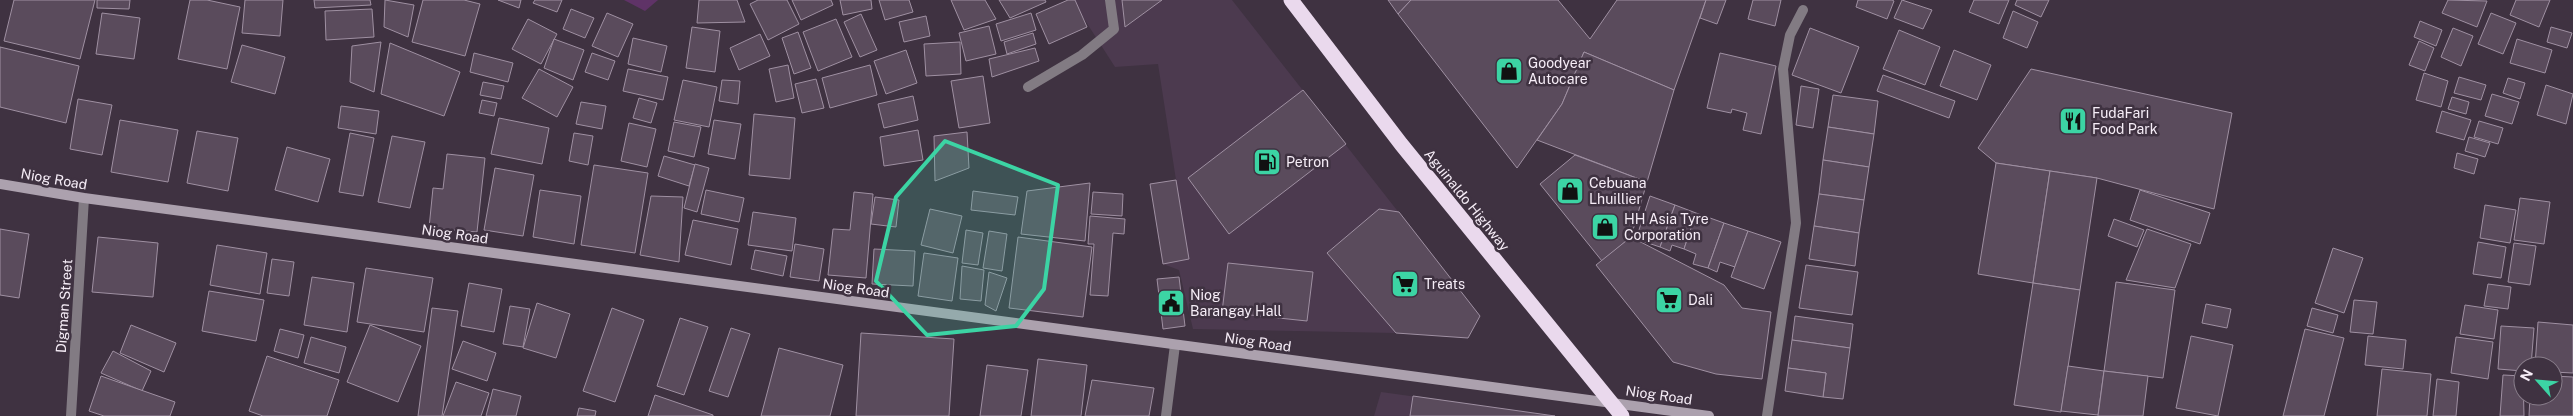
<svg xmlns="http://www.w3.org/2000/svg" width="2573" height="416" viewBox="0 0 2573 416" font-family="'Public Sans',sans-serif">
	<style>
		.built { fill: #4c3a4f }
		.green { fill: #5f3367 }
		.building { fill: #5a4b5c; stroke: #9f90a2 }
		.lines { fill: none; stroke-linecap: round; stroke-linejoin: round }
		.street { stroke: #827b83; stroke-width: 10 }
		.secondary { stroke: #aca1ae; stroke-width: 10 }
		.highway { stroke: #ead9ed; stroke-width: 15 }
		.marked { fill: #3cd4a4; fill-opacity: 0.2; stroke: #3cd4a4; stroke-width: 4; stroke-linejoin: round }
		.labels { text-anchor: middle; stroke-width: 5; stroke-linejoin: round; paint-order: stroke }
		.poi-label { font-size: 14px; fill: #f6edf7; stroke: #3f3241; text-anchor: start }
		.street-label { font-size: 14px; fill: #f6edf7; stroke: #3f3241 }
	</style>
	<rect width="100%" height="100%" fill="#3f3241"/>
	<g class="built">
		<path d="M1072 0H1232L1480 316 1468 338 1396 333 1193 329 1179 270 1163 264 1150 184 1176 180 1158 64 1115 67Z"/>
		<path d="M1381 392 1555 416H1374Z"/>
	</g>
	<path class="green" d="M624 0H658L645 11Z"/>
	<g class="building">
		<path d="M14 0H95L80 59 4 41Z"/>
		<path d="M97 0H130L129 9 97 8Z"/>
		<path d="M190 0H207L240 7 227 69 178 59Z"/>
		<path d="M245 0H283L280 36 242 33Z"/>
		<path d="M314 0H370L371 5 315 8Z"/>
		<path d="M385 0 414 5 408 37 384 27Z"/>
		<path d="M423 0H464L480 4 465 56 412 42Z"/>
		<path d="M498 0H521L519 8Z"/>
		<path d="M535 0H562L557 12 533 3Z"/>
		<path d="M699 0H737L745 22 697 23Z"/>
		<path d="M758 0H787L799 24 768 40 750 4Z"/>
		<path d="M792 0H831L833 5 801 20Z"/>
		<path d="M840 0H871L872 9 843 15Z"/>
		<path d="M879 0H909L913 12 885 20Z"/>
		<path d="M951 0H985L996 19 964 30Z"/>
		<path d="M999 0H1045L1046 2 1010 18Z"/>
		<path d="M1068 0H1075L1087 27 1049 44 1036 14Z"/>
		<path d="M1122 0H1162L1125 27Z"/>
		<path d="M1388 0H1411L1398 14Z"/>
		<path d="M1411 0H1558L1590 39 1617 0H1706L1674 90 1584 52 1562 104 1517 168 1398 14Z"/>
		<path d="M1706 0H1726L1717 24 1700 18Z"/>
		<path d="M1753 0H1781L1775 26 1748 19Z"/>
		<path d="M1858 0H1892L1894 1 1887 19 1856 7Z"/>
		<path d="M1902 0 1932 10 1923 29 1894 18Z"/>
		<path d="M1974 0H2009L1999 24 1969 12Z"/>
		<path d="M2017 0H2049L2041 17 2015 5Z"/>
		<path d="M2448 0 2487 1 2477 27 2442 13Z"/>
		<path d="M2516 0H2550L2539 27 2510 15Z"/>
		<path d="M372 9 374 37 326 40 325 11Z"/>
		<path d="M571 9 594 18 585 38 563 29Z"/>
		<path d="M2013 11 2038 22 2027 48 2003 38Z"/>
		<path d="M102 13 140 18 134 59 96 54Z"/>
		<path d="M607 13 633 24 618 57 592 46Z"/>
		<path d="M1031 13 1036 30 1001 41 996 24Z"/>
		<path d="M2491 13 2516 23 2503 54 2478 44Z"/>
		<path d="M861 14 877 50 860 57 844 22Z"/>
		<path d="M926 16 930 36 904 42 899 22Z"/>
		<path d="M528 19 557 34 541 64 512 49Z"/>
		<path d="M836 19 852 57 818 71 803 32Z"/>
		<path d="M2420 21 2442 30 2436 46 2414 37Z"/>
		<path d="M989 26 996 54 966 61 959 33Z"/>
		<path d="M692 27 720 31 715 72 686 68Z"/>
		<path d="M2551 27 2572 33 2567 48 2547 42Z"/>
		<path d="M1810 28 1859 47 1841 93 1792 75Z"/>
		<path d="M2453 28 2473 36 2461 66 2441 57Z"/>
		<path d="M1899 30 1940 47 1925 85 1883 69Z"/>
		<path d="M798 32 811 68 794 74 782 38Z"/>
		<path d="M1033 33 1036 44 1007 54 1004 42Z"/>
		<path d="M760 34 770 56 739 70 730 48Z"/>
		<path d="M633 38 667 46 661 72 628 64Z"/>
		<path d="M554 39 584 50 573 80 544 68Z"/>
		<path d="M2517 39 2552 50 2545 73 2510 63Z"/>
		<path d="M2419 41 2434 48 2425 71 2409 65Z"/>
		<path d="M381 42 374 92 350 82 352 46Z"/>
		<path d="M960 42 961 74 926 76 924 44Z"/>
		<path d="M390 43 460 72 444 116 381 94Z"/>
		<path d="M242 45 285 57 275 94 231 82Z"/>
		<path d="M0 47 79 66 66 123 0 107Z"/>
		<path d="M1035 48 1039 61 992 77 989 59Z"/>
		<path d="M906 50 917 83 886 94 874 61Z"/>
		<path d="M1954 50 1991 65 1977 100 1940 86Z"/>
		<path d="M1584 52 1674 90 1647 182 1537 140 1562 104Z"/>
		<path d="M474 53 513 63 508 82 470 72Z"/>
		<path d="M592 53 615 61 608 80 585 72Z"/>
		<path d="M1720 53 1776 66 1761 134 1743 130 1747 113 1732 109 1731 113 1707 108Z"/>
		<path d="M788 65 794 98 776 102 769 69Z"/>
		<path d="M870 65 877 95 830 108 822 78Z"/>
		<path d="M539 69 573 87 557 117 522 98Z"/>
		<path d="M628 69 668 77 663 100 623 91Z"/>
		<path d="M2031 69 2232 113 2214 209 2097 178 1996 163 1978 148Z"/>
		<path d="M2424 73 2448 81 2441 107 2416 100Z"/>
		<path d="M1883 75 1955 101 1949 118 1877 91Z"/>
		<path d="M983 76 990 123 959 128 951 81Z"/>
		<path d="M2459 77 2486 85 2481 100 2454 93Z"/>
		<path d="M2508 78 2525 83 2520 99 2503 93Z"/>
		<path d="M816 79 824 108 802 113 795 84Z"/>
		<path d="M683 80 717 87 709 127 674 120Z"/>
		<path d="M722 80 740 81 738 104 719 101Z"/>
		<path d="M483 82 504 86 501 99 480 95Z"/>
		<path d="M2546 85 2573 94 2566 124 2537 115Z"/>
		<path d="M1801 86 1819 89 1813 128 1796 125Z"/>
		<path d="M1303 90 1346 144 1229 234 1188 178Z"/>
		<path d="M2492 94 2519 102 2512 124 2485 116Z"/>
		<path d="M1833 95 1878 101 1874 134 1828 127Z"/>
		<path d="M913 96 918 120 884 128 878 104Z"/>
		<path d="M2452 97 2469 102 2466 114 2448 109Z"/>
		<path d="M639 98 657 103 651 123 633 118Z"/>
		<path d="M78 99 112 105 102 155 70 149Z"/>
		<path d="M482 100 497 103 494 116 479 113Z"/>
		<path d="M581 102 606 106 602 129 576 124Z"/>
		<path d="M341 106 379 111 376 134 338 128Z"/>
		<path d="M2442 111 2471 120 2464 140 2436 132Z"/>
		<path d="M754 114 795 118 790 179 749 175Z"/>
		<path d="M499 118 549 128 542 164 491 154Z"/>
		<path d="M120 120 178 130 168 182 111 172Z"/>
		<path d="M714 120 741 124 735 159 708 154Z"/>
		<path d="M2479 121 2503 128 2498 144 2474 137Z"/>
		<path d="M674 122 701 127 694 157 668 151Z"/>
		<path d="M629 123 656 129 647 167 621 161Z"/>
		<path d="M1828 127 1874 134 1869 167 1823 160Z"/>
		<path d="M918 130 923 160 884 166 880 137Z"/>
		<path d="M197 131 238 138 228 191 187 183Z"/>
		<path d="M967 132 969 168 935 181 934 136Z"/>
		<path d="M350 133 374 138 363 196 339 192Z"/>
		<path d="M574 133 593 136 588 165 569 161Z"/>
		<path d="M392 136 425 142 410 208 378 202Z"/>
		<path d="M2469 137 2490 143 2485 157 2465 151Z"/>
		<path d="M287 147 330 159 318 202 275 190Z"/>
		<path d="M2457 153 2478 159 2474 174 2454 168Z"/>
		<path d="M447 154 485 158 477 232 429 228 433 188 443 189Z"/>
		<path d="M1575 155 1647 182 1631 237 1602 261 1540 184Z"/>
		<path d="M664 156 695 165 689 186 658 176Z"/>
		<path d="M1823 160 1869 167 1864 200 1819 194Z"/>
		<path d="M1996 163 2050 171 2033 283 1978 274Z"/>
		<path d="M695 164 709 168 697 212 684 208Z"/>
		<path d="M594 165 648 173 635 253 581 245Z"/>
		<path d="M495 168 534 175 523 236 484 230Z"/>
		<path d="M2050 171 2097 178 2080 290 2033 283Z"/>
		<path d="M1176 180 1189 259 1163 264 1150 184Z"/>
		<path d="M1090 183 1085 241 1021 234 1027 191Z"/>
		<path d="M540 190 581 196 574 244 533 237Z"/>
		<path d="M706 190 744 198 739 222 701 214Z"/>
		<path d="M2140 190 2210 213 2200 244 2130 220Z"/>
		<path d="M973 191 1018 197 1015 215 971 210Z"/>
		<path d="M854 192 873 194 866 278 828 275 833 229 850 230Z"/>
		<path d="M1093 192 1123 194 1122 216 1091 214Z"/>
		<path d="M1819 194 1864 200 1859 233 1814 226Z"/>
		<path d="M651 196 683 197 679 262 640 255Z"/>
		<path d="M1650 196 1675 205 1660 247 1636 239Z"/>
		<path d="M875 197 899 200 896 227 871 224Z"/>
		<path d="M2520 198 2550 202 2544 244 2514 240Z"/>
		<path d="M1675 205 1696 213 1684 249 1672 245 1670 251 1660 247Z"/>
		<path d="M2485 205 2516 210 2510 243 2480 238Z"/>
		<path d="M930 209 962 216 953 253 921 245Z"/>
		<path d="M1379 209 1399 212 1480 316 1468 338 1396 333 1327 253Z"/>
		<path d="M753 212 796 218 792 251 748 245Z"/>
		<path d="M1696 213 1724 223 1708 268 1693 264 1696 254 1684 249Z"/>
		<path d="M1090 216 1125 219 1124 234 1113 233 1108 296 1090 295 1094 244H1088Z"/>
		<path d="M2114 219 2144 230 2137 247 2108 236Z"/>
		<path d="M693 220 738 229 731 265 685 255Z"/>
		<path d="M1724 223 1748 231 1735 267 1720 262 1717 272 1708 268Z"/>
		<path d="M1814 226 1859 233 1855 266 1809 259Z"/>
		<path d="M0 229 29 234 19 298 0 295Z"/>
		<path d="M2147 229 2191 244 2175 288 2126 280Z"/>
		<path d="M966 230 983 233 978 265 962 263Z"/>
		<path d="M989 231 1007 234 1002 271 983 268Z"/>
		<path d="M1748 231 1781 242 1764 289 1731 277Z"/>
		<path d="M98 237 158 243 153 297 92 292Z"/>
		<path d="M1018 237 1092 247 1083 317 1009 308Z"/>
		<path d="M1631 237 1724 285 1742 308 1771 312 1762 379 1716 374 1673 362 1596 265Z"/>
		<path d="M2478 242 2506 247 2501 278 2473 274Z"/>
		<path d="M2514 243 2536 246 2530 285 2508 282Z"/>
		<path d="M795 244 824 249 819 281 790 277Z"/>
		<path d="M217 245 267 253 260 294 210 285Z"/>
		<path d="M2333 248 2363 258 2344 313 2315 303Z"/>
		<path d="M874 249 915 251 913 286 872 284Z"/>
		<path d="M755 250 787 256 783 276 751 269Z"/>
		<path d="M924 253 958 258 952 301 918 296Z"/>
		<path d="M272 259 294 262 289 296 267 293Z"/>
		<path d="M1228 263 1313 272 1307 321 1222 312Z"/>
		<path d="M1806 265 1858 272 1852 315 1799 308Z"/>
		<path d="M962 266 984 270 981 301 960 299Z"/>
		<path d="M366 268 433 278 424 332 357 322Z"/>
		<path d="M989 272 1007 278 996 311 985 305Z"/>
		<path d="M312 277 354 283 347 332 304 325Z"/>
		<path d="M1179 277 1185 326 1163 329 1157 279Z"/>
		<path d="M2116 282 2175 290 2163 378 2104 371Z"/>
		<path d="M469 283 502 289 494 332 461 326Z"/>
		<path d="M2033 283 2080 290 2061 412 2014 405Z"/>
		<path d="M2488 284 2511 287 2508 309 2484 306Z"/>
		<path d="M209 291 264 300 256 341 202 331Z"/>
		<path d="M2354 300 2377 302 2373 334 2350 332Z"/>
		<path d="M537 303 570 314 556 358 523 348Z"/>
		<path d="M2206 304 2231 309 2227 328 2202 323Z"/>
		<path d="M2465 305 2498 310 2494 339 2460 334Z"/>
		<path d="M510 306 530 309 523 347 503 344Z"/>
		<path d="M432 308 458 311 442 416H418Z"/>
		<path d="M612 308 644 320 615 402 583 391Z"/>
		<path d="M2312 308 2338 315 2333 333 2307 326Z"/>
		<path d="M1795 316 1853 324 1850 348 1792 340Z"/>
		<path d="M680 318 708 327 684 395 657 386Z"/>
		<path d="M2538 322 2573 325V373L2553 372V366H2535Z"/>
		<path d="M131 325 176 343 164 372 120 353Z"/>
		<path d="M370 325 421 346 398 402 347 382Z"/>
		<path d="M2501 326 2534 328 2531 366H2523V371L2498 369Z"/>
		<path d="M731 328 750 334 728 397 709 391Z"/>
		<path d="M280 329 304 335 298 358 274 351Z"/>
		<path d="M2305 329 2344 338 2324 416H2283Z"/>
		<path d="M861 333 954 339 949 416H856Z"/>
		<path d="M2191 336 2233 345 2218 416 2176 408Z"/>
		<path d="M2368 336 2406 340 2403 369 2365 365Z"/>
		<path d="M311 337 346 347 339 373 304 363Z"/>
		<path d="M2456 337 2493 342 2488 379 2451 373Z"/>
		<path d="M1792 340 1850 348 1843 399 1823 397 1826 373 1788 368Z"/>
		<path d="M463 341 496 353 487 381 452 369Z"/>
		<path d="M779 348 843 365 830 416H761Z"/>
		<path d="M113 351 151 371 142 391 101 373Z"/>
		<path d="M267 356 339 380 327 416H263L249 411Z"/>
		<path d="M1038 359 1087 365 1081 416H1031Z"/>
		<path d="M987 365 1028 370 1021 416H980Z"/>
		<path d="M2068 366 2104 371 2098 415 2061 411Z"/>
		<path d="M1788 368 1826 373 1823 397 1785 391Z"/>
		<path d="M2382 369 2431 374 2427 416H2377Z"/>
		<path d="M2104 371 2148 376 2143 416H2098Z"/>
		<path d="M2503 375 2523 376 2524 416H2500Z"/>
		<path d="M101 376 175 402 170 416H104L89 411Z"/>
		<path d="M2553 376 2573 377V416H2529L2530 396H2553Z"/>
		<path d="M2437 379 2459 382 2456 416H2433Z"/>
		<path d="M1092 380 1154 388 1149 416H1085Z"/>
		<path d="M456 382 489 393 481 416H443Z"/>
		<path d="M493 389 521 396 516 416H486Z"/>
		<path d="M655 395 713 415V416H648Z"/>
		<path d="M1413 396 1555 416H1410Z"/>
		<path d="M579 408 596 411 595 416H577Z"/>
	</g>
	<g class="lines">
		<g class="street">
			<path d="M1028 87 1082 55 1114 29 1110 0"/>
			<path d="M71 416 84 198"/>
			<path d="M1166 416 1175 345"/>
			<path d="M1767 416 1796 223 1783 69 1790 35 1803 10"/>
		</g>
		<path class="secondary" d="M0 184 84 198 1709 416"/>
		<path class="highway" d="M1291 0 1401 144 1622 416"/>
	</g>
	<path class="marked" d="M945 141 1058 185 1044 289 1016 326 927 335 876 281 896 197Z"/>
	<defs>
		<g id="shop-square" transform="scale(1.4375)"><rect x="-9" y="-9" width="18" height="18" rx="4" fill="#3cd4a4" stroke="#3f3241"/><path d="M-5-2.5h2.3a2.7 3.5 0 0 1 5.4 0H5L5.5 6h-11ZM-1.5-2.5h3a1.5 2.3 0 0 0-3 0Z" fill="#111"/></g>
		<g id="restaurant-square" transform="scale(1.4375)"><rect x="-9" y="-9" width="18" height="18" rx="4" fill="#3cd4a4" stroke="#3f3241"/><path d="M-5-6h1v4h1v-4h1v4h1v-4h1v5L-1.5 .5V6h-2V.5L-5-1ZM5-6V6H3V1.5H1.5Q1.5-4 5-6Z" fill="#111"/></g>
		<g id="fuel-square" transform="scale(1.4375)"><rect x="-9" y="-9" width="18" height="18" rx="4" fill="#3cd4a4" stroke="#3f3241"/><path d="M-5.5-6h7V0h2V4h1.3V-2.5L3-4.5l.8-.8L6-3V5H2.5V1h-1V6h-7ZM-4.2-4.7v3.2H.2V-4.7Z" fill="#111"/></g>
		<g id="supermarket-square" transform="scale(1.4375)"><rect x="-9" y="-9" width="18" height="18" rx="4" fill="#3cd4a4" stroke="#3f3241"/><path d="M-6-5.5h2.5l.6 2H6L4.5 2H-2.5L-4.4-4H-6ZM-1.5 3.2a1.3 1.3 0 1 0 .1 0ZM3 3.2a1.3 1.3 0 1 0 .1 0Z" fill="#111"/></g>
		<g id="civic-square" transform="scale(1.4375)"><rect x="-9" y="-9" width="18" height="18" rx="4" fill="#3cd4a4" stroke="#3f3241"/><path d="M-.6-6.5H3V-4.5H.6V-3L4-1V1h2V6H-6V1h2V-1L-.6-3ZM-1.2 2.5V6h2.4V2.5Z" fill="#111"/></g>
	</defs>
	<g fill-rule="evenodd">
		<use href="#shop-square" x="1509" y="71"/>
		<use href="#restaurant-square" x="2073" y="121"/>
		<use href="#fuel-square" x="1267" y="162"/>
		<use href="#shop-square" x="1570" y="191"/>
		<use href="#shop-square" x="1605" y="227"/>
		<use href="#supermarket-square" x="1405" y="284"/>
		<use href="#supermarket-square" x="1669" y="300"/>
		<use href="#civic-square" x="1171" y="303"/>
	</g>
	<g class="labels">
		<g class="poi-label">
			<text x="1528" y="68">Goodyear<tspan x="1528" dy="16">Autocare</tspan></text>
			<text x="2092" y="118">FudaFari<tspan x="2092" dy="16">Food Park</tspan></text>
			<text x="1286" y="167">Petron</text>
			<text x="1589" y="188">Cebuana<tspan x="1589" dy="16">Lhuillier</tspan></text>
			<text x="1624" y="224">HH Asia Tyre<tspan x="1624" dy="16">Corporation</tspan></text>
			<text x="1424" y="289">Treats</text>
			<text x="1190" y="300">Niog<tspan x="1190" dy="16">Barangay Hall</tspan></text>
			<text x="1688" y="305">Dali</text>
		</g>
		<g class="street-label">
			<text transform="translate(54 179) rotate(10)" y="5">Niog Road</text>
			<text transform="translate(1467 200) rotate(51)" y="5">Aguinaldo Highway</text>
			<text transform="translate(455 234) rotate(8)" y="5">Niog Road</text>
			<text transform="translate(856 288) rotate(8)" y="5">Niog Road</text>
			<text transform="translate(64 306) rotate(-86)" y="5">Digman Street</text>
			<text transform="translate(1258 342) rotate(8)" y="5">Niog Road</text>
			<text transform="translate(1659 395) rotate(8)" y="5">Niog Road</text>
		</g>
	</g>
	<g transform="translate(2538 381) rotate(297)"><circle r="24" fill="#3f3241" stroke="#887d8a"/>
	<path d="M0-4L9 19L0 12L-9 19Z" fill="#3cd4a4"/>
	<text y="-8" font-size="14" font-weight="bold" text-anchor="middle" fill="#f6edf7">N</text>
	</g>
</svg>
